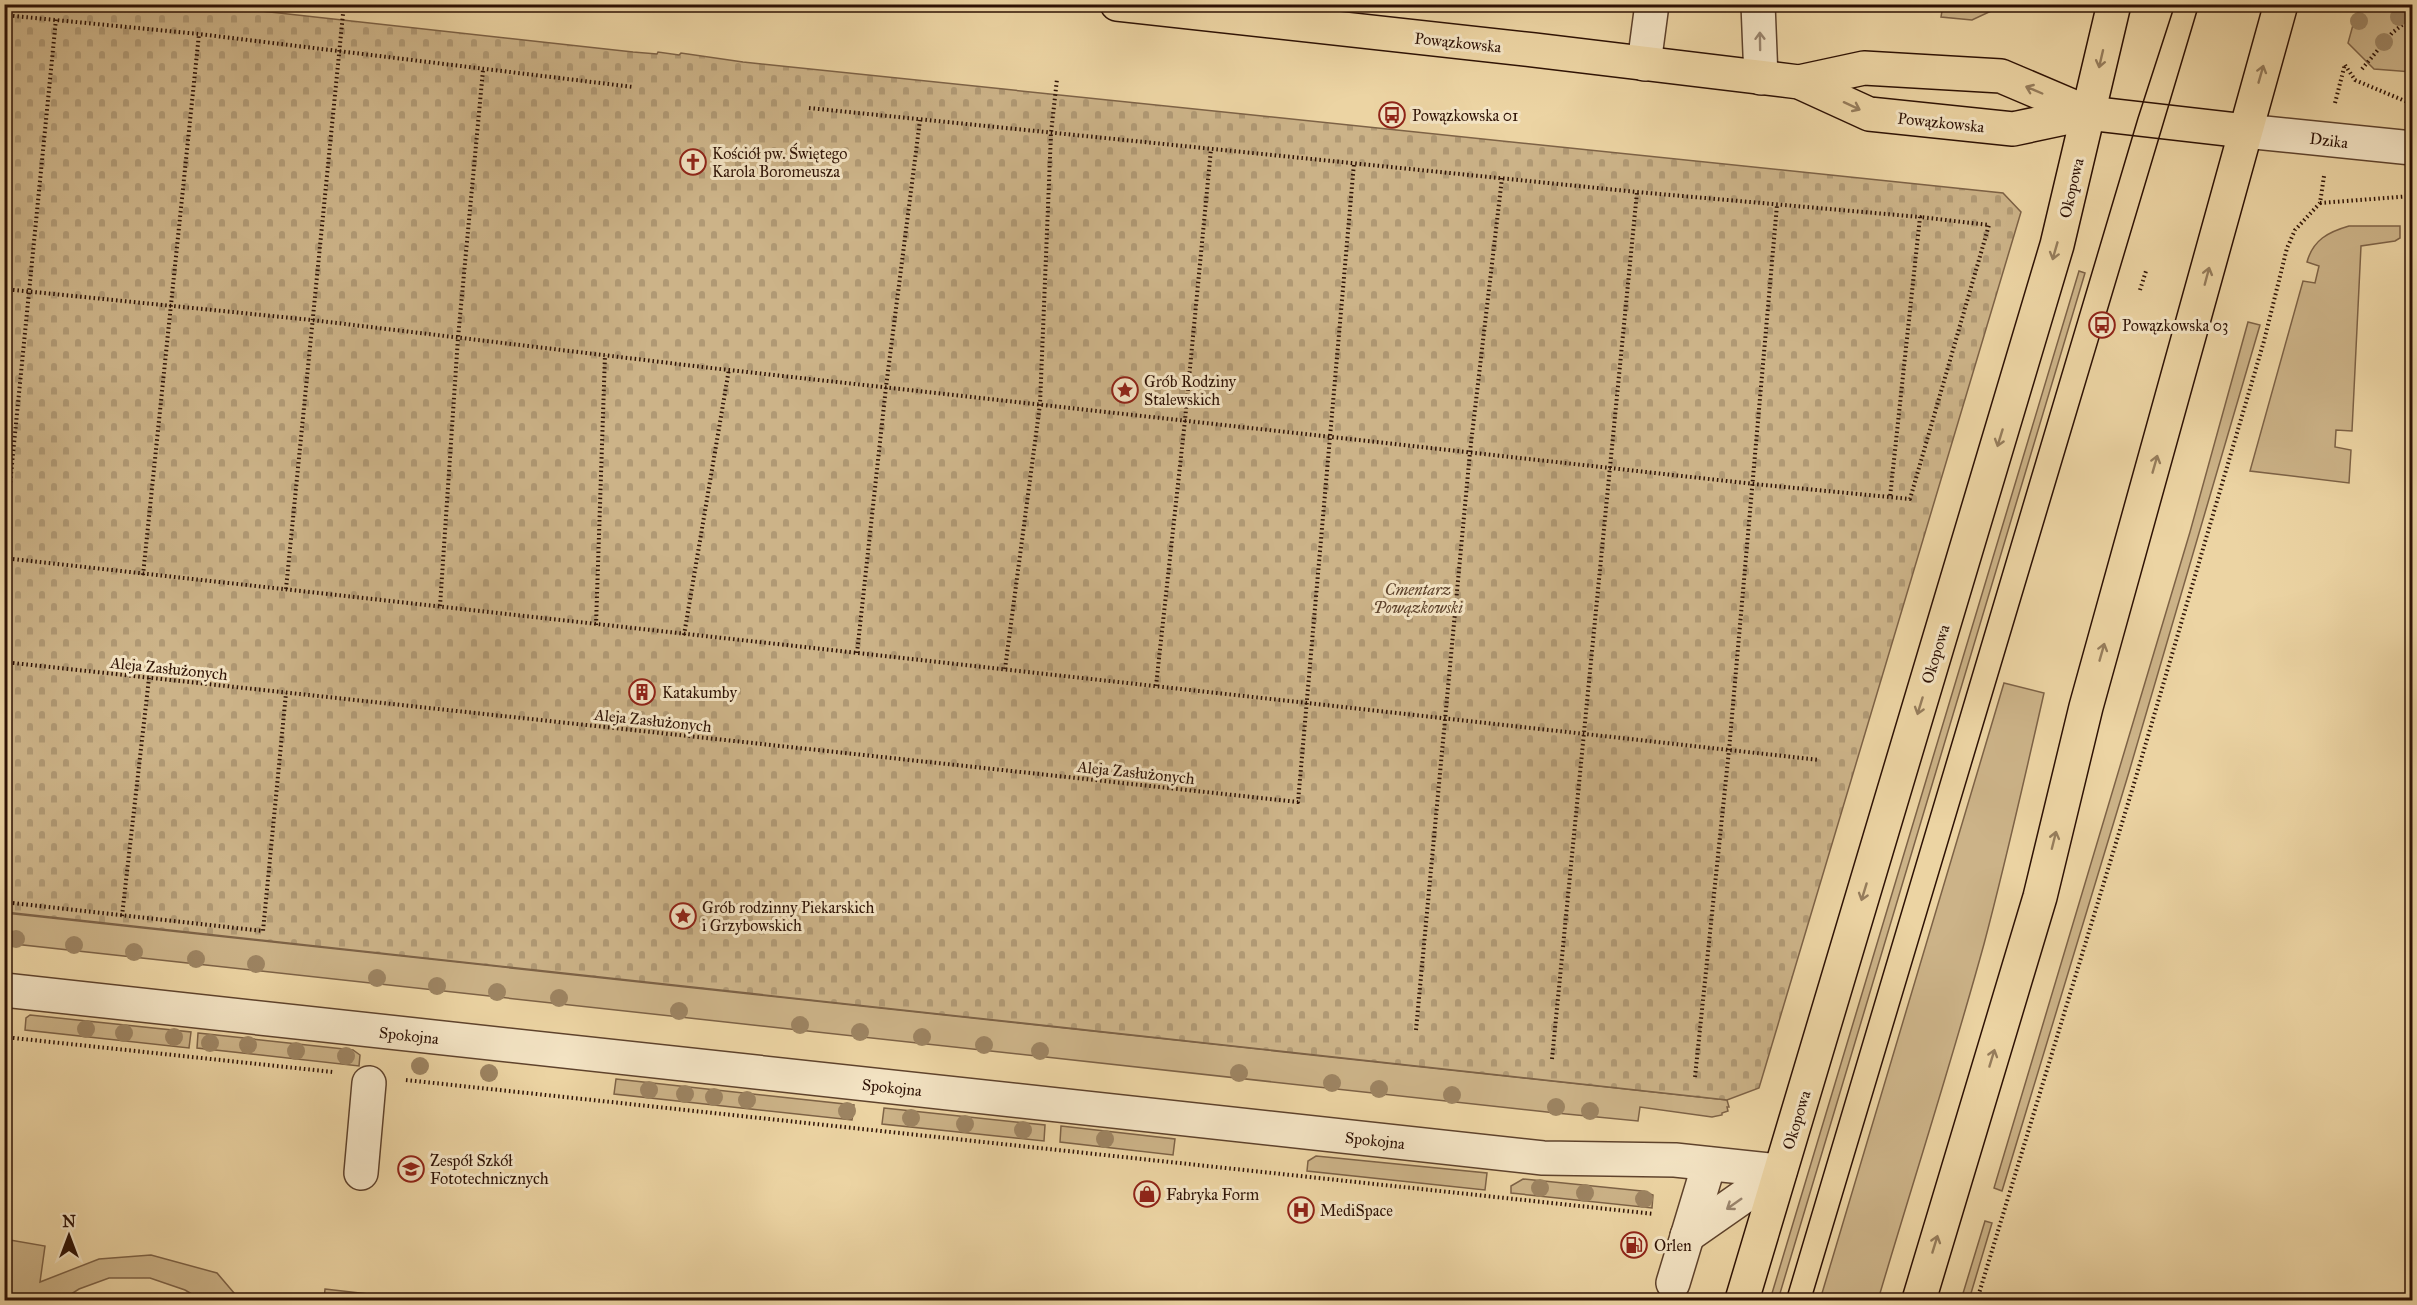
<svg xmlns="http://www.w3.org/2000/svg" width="2417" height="1305" viewBox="0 0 2417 1305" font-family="'IM FELL Great Primer',serif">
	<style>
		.green { fill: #ccb388; stroke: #7d6246; stroke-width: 1.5 }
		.cemetery { fill: url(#cemetery-stones); stroke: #7d6246; stroke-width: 1.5 }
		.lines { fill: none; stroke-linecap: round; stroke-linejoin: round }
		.minor-casing { stroke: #5e422c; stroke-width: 36 }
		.major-casing { stroke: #2e1205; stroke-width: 36 }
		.path { stroke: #2e1205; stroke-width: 4; stroke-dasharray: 1.5 3; stroke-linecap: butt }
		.minor { stroke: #f3e3c3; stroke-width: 33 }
		.major { stroke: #ecd4a3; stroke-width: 33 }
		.tram { stroke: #2e1205; stroke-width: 1.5 }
		.tree { fill: #9d8462 }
		.oneway { stroke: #9a856e }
		.oneway2 { stroke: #967d5c }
		.labels { text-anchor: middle; stroke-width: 6; stroke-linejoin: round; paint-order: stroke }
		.street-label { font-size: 16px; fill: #2e1205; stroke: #f3e3c3 }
		.poi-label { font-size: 16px; fill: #2e1205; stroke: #f3e3c3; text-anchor: start }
		.park-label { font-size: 16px; font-style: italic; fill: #5d422c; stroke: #f3e3c3 }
	</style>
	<defs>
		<pattern id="cemetery-stones" width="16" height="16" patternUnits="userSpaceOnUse" patternTransform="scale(1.5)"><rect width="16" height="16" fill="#ccb388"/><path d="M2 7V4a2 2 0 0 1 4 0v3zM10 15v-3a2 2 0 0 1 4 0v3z" fill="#b09974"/></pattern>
	</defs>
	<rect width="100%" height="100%" fill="#ecd4a3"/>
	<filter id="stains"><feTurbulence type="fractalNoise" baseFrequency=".00333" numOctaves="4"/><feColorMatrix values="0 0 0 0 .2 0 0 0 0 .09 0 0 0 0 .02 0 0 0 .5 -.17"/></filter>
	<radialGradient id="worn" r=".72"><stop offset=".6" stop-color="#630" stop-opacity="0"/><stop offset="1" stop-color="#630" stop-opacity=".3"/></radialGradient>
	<g class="green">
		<path d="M1943 5V4L2004 5 1972 20 1941 17Z"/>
		<path d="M2361 5H2412V72L2374 69 2348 43 2356 14 2359 12Z"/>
		<path d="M2349 226H2400V238L2395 241 2361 246 2352 431 2336 430 2335 447 2351 450 2349 483 2250 471 2303 281 2315 283 2319 266 2307 262C2313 240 2328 232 2349 226Z"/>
		<path d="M2079 271 2085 273 1778 1300H1770Z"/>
		<path d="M2248 322 2260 325 2129 772 2002 1191 1994 1188 2190 532Z"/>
		<path d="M2004 683 2044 693C2025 777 2006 861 1984 944 1951 1064 1913 1182 1878 1300H1820Z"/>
		<path d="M5 913 1727 1100 1729 1107H1727L1728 1111 1722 1113V1115L1712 1117 1640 1107 1638 1121 1556 1113 5 943Z"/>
		<path d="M30 1015 191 1032 189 1048 25 1030 26 1018Z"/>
		<path d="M198 1033 353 1050 360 1055 359 1066 197 1048Z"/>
		<path d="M616 1079 854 1105 852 1120 614 1094Z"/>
		<path d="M884 1108 1045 1125 1044 1141 882 1124Z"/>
		<path d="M1061 1126 1175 1139 1173 1155 1060 1142Z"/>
		<path d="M1316 1156 1487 1173 1485 1190 1307 1171 1308 1161Z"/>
		<path d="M1523 1179 1642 1191 1653 1195 1652 1208 1511 1193V1186Z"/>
		<path d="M1985 1221 1992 1223 1969 1300H1961Z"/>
		<path d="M10 1240 45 1246 40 1282 99 1259 151 1255 217 1273 240 1300H202L185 1290 150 1278H109L79 1289 62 1300H5V1267Z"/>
		<path d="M325 1289 421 1300H324Z"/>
	</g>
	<path class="cemetery" d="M198 4 633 52 657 54 658 52 679 55 681 53 743 62 2003 193 2021 212 1759 1088 1727 1100 5 912V5Z"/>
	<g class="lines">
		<g class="minor-casing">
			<g id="minor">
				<path d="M1758 4 1761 78"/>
				<path d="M1644 64 1652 4"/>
				<path d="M2245 131 2412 148"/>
				<path d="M4 990 1543 1158 1675 1160 1780 1171"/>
				<path d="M361 1173 369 1083"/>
				<path d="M1687 1236 1780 1171"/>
				<path d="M1673 1283 1709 1164"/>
			</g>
		</g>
		<g class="major-casing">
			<g id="major">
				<path d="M1117 4 1534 50 1799 82 1869 114 2013 129 2088 113"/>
				<path d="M1799 82 1864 68 2001 76 2088 113 2245 131"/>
				<path d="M1742 1300 2057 245 2114 4"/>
				<path d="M1919 1300 2040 897 2086 707 2281 4"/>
			</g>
		</g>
		<g class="path">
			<path d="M4 15 199 34 633 87"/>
			<path d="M2345 65 2355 80 2412 104"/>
			<path d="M2362 69 2392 33 2412 17"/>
			<path d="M2335 103 2345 64"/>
			<path d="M809 108 1637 192 1920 217 1890 497"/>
			<path d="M2320 203 2412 196"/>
			<path d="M4 289 312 320 711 368 1754 484 1910 499 1989 225 1920 217"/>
			<path d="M2140 290 2146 271"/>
			<path d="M4 545 56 19"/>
			<path d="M4 558 1819 760"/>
			<path d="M143 575 199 34"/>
			<path d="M286 589 344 4"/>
			<path d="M440 606 458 338 483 70"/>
			<path d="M596 625 605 355"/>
			<path d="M684 635 729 369"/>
			<path d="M857 653 886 387 920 120"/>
			<path d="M4 662 1298 802 1354 163"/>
			<path d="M1005 669 1040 404 1051 133 1057 79"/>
			<path d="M1156 686 1185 420 1211 149"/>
			<path d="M4 902 263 931 286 693"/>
			<path d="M122 916 149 678"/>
			<path d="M1416 1030 1470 452 1502 178"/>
			<path d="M4 1037 333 1072"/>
			<path d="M1552 1059 1637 192"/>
			<path d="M1695 1077 1729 750 1777 205"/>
			<path d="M406 1080 1654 1214"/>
			<path d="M4 1147V1151"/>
			<path d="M1977 1300 2136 777 2264 341 2287 248 2295 230 2320 203 2324 176"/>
		</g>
		<use href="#minor" class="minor"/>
		<use href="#major" class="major"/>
		<g class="tram">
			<path d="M1786 1300 2138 118 2175 4"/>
			<path d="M1811 1300 2199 4"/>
		</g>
	</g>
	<g class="tree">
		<circle cx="2399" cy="17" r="9"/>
		<circle cx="2359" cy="21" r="9"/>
		<circle cx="2384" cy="42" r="9"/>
		<circle cx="16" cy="939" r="9"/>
		<circle cx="74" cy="945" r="9"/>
		<circle cx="134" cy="952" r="9"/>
		<circle cx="196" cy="959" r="9"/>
		<circle cx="256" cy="964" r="9"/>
		<circle cx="377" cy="978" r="9"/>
		<circle cx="437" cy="986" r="9"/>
		<circle cx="497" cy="992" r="9"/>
		<circle cx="559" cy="998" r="9"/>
		<circle cx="679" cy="1011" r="9"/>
		<circle cx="800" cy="1025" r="9"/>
		<circle cx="86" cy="1029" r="9"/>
		<circle cx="860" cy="1032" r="9"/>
		<circle cx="124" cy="1033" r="9"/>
		<circle cx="174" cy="1037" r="9"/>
		<circle cx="922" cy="1037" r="9"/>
		<circle cx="210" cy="1043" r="9"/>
		<circle cx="248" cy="1045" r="9"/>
		<circle cx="984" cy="1045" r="9"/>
		<circle cx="296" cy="1051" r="9"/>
		<circle cx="1040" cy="1051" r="9"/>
		<circle cx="346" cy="1056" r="9"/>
		<circle cx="420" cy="1066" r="9"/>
		<circle cx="489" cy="1073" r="9"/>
		<circle cx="1239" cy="1073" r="9"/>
		<circle cx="1332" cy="1083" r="9"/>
		<circle cx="1379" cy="1089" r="9"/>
		<circle cx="649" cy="1090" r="9"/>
		<circle cx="685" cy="1094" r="9"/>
		<circle cx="1452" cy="1095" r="9"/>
		<circle cx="714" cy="1097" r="9"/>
		<circle cx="747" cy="1100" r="9"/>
		<circle cx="1556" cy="1107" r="9"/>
		<circle cx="847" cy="1111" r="9"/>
		<circle cx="1590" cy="1111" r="9"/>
		<circle cx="911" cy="1118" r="9"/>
		<circle cx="965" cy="1124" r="9"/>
		<circle cx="1023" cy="1130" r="9"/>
		<circle cx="1105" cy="1139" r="9"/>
		<circle cx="1540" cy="1188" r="9"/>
		<circle cx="1585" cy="1193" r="9"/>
		<circle cx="1644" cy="1199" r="9"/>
	</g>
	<defs><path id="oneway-shaft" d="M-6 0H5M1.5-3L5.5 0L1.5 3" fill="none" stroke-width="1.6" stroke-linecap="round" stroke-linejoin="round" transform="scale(1.5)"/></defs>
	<g class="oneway">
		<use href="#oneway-shaft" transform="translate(1760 41) rotate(-91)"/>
		<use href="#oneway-shaft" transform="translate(1734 1204) rotate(145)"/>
	</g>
	<g class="oneway2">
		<use href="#oneway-shaft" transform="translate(2101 59) rotate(103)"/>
		<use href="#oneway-shaft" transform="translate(2261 74) rotate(-74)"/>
		<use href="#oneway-shaft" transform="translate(2034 90) rotate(-157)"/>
		<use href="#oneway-shaft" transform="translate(1852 106) rotate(25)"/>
		<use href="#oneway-shaft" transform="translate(2055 251) rotate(106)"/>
		<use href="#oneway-shaft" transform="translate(2207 276) rotate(-75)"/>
		<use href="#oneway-shaft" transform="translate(2000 438) rotate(107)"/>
		<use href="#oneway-shaft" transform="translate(2155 464) rotate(-74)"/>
		<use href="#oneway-shaft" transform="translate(2102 652) rotate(-74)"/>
		<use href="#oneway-shaft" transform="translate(1920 706) rotate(107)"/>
		<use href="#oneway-shaft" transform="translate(2054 840) rotate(-76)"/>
		<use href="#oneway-shaft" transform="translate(1864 892) rotate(107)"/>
		<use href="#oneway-shaft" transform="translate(1992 1058) rotate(-73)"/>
		<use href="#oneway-shaft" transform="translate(1935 1244) rotate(-73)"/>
	</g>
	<defs>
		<g id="bus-ring" transform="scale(1.35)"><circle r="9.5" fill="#f3e3c3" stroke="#8f2418" stroke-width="1.5"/><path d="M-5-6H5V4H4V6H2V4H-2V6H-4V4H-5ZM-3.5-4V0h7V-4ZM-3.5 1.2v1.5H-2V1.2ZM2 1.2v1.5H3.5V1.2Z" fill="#8f2418"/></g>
		<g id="church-ring" transform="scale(1.35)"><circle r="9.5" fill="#f3e3c3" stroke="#8f2418" stroke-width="1.5"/><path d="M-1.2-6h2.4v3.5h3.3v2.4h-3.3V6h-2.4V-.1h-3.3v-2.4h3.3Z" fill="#8f2418"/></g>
		<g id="sight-ring" transform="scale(1.35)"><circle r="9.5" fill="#f3e3c3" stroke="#8f2418" stroke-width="1.5"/><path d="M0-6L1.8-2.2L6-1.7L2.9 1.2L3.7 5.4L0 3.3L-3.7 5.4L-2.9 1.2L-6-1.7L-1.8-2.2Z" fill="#8f2418"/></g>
		<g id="building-ring" transform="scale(1.35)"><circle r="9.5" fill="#f3e3c3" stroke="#8f2418" stroke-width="1.5"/><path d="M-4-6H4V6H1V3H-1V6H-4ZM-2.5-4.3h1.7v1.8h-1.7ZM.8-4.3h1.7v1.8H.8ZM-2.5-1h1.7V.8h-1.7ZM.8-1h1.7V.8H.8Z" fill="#8f2418"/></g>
		<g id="school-ring" transform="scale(1.35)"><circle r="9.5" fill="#f3e3c3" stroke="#8f2418" stroke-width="1.5"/><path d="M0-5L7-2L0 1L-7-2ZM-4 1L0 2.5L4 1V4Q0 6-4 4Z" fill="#8f2418"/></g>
		<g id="shop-ring" transform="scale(1.35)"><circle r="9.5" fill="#f3e3c3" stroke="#8f2418" stroke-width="1.5"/><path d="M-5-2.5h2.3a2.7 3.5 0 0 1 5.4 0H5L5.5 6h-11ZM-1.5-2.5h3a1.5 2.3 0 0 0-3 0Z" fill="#8f2418"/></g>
		<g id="hospital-ring" transform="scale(1.35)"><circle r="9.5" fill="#f3e3c3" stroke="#8f2418" stroke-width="1.5"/><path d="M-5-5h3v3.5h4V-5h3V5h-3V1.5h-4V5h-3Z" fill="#8f2418"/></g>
		<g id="fuel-ring" transform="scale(1.35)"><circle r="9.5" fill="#f3e3c3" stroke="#8f2418" stroke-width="1.5"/><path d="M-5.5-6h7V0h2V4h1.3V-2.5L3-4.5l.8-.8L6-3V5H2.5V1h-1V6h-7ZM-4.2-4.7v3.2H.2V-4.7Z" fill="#8f2418"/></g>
	</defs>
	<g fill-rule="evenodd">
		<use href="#bus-ring" x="1392" y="115"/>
		<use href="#church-ring" x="693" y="162"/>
		<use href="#bus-ring" x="2102" y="325"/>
		<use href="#sight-ring" x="1125" y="390"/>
		<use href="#building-ring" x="642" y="692"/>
		<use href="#sight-ring" x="683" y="916"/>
		<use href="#school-ring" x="411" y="1169"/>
		<use href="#shop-ring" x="1147" y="1194"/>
		<use href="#hospital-ring" x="1301" y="1210"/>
		<use href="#fuel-ring" x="1634" y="1245"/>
	</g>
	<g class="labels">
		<g class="street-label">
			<text transform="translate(1458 42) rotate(6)" y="6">Powązkowska</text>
			<text transform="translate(1941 122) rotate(6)" y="6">Powązkowska</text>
			<text transform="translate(2329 140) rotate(7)" y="6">Dzika</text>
			<text transform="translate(2071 188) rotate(-77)" y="6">Okopowa</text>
			<text transform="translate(1935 654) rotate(-73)" y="6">Okopowa</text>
			<text transform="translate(169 668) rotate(6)" y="6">Aleja Zasłużonych</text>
			<text transform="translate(653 720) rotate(6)" y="6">Aleja Zasłużonych</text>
			<text transform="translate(1136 772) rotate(6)" y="6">Aleja Zasłużonych</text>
			<text transform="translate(409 1035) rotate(6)" y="6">Spokojna</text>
			<text transform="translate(892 1087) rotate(6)" y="6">Spokojna</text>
			<text transform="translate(1796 1120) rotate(-73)" y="6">Okopowa</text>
			<text transform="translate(1375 1140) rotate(6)" y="6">Spokojna</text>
		</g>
		<g class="poi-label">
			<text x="1412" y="121">Powązkowska 01</text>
			<text x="712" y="159">Kościół pw. Świętego<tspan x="712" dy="18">Karola Boromeusza</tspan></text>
			<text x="2122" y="331">Powązkowska 03</text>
			<text x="1144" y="387">Grób Rodziny<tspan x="1144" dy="18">Stalewskich</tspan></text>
			<text x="662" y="698">Katakumby</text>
			<text x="702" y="913">Grób rodzinny Piekarskich<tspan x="702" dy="18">i Grzybowskich</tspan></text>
			<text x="430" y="1166">Zespół Szkół<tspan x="430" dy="18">Fototechnicznych</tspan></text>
			<text x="1166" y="1200">Fabryka Form</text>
			<text x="1320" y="1216">MediSpace</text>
			<text x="1654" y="1251">Orlen</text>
		</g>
		<g class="park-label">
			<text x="1418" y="595">Cmentarz<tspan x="1418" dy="18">Powązkowski</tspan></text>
		</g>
	</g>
	<rect width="2417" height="1305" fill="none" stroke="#ecd4a3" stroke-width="24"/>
	<rect x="6" y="6" width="2405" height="1293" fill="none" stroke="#2e1205" stroke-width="3"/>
	<rect x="12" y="12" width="2393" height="1281" fill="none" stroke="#2e1205" stroke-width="1.5"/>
	<g transform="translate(69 1236)" stroke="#f3e3c3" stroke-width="4.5" paint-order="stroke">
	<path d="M0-4.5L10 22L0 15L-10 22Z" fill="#2e1205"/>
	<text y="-9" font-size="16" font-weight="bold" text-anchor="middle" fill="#2e1205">N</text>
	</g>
	<rect width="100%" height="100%" filter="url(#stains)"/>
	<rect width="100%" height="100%" fill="url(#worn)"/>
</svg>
